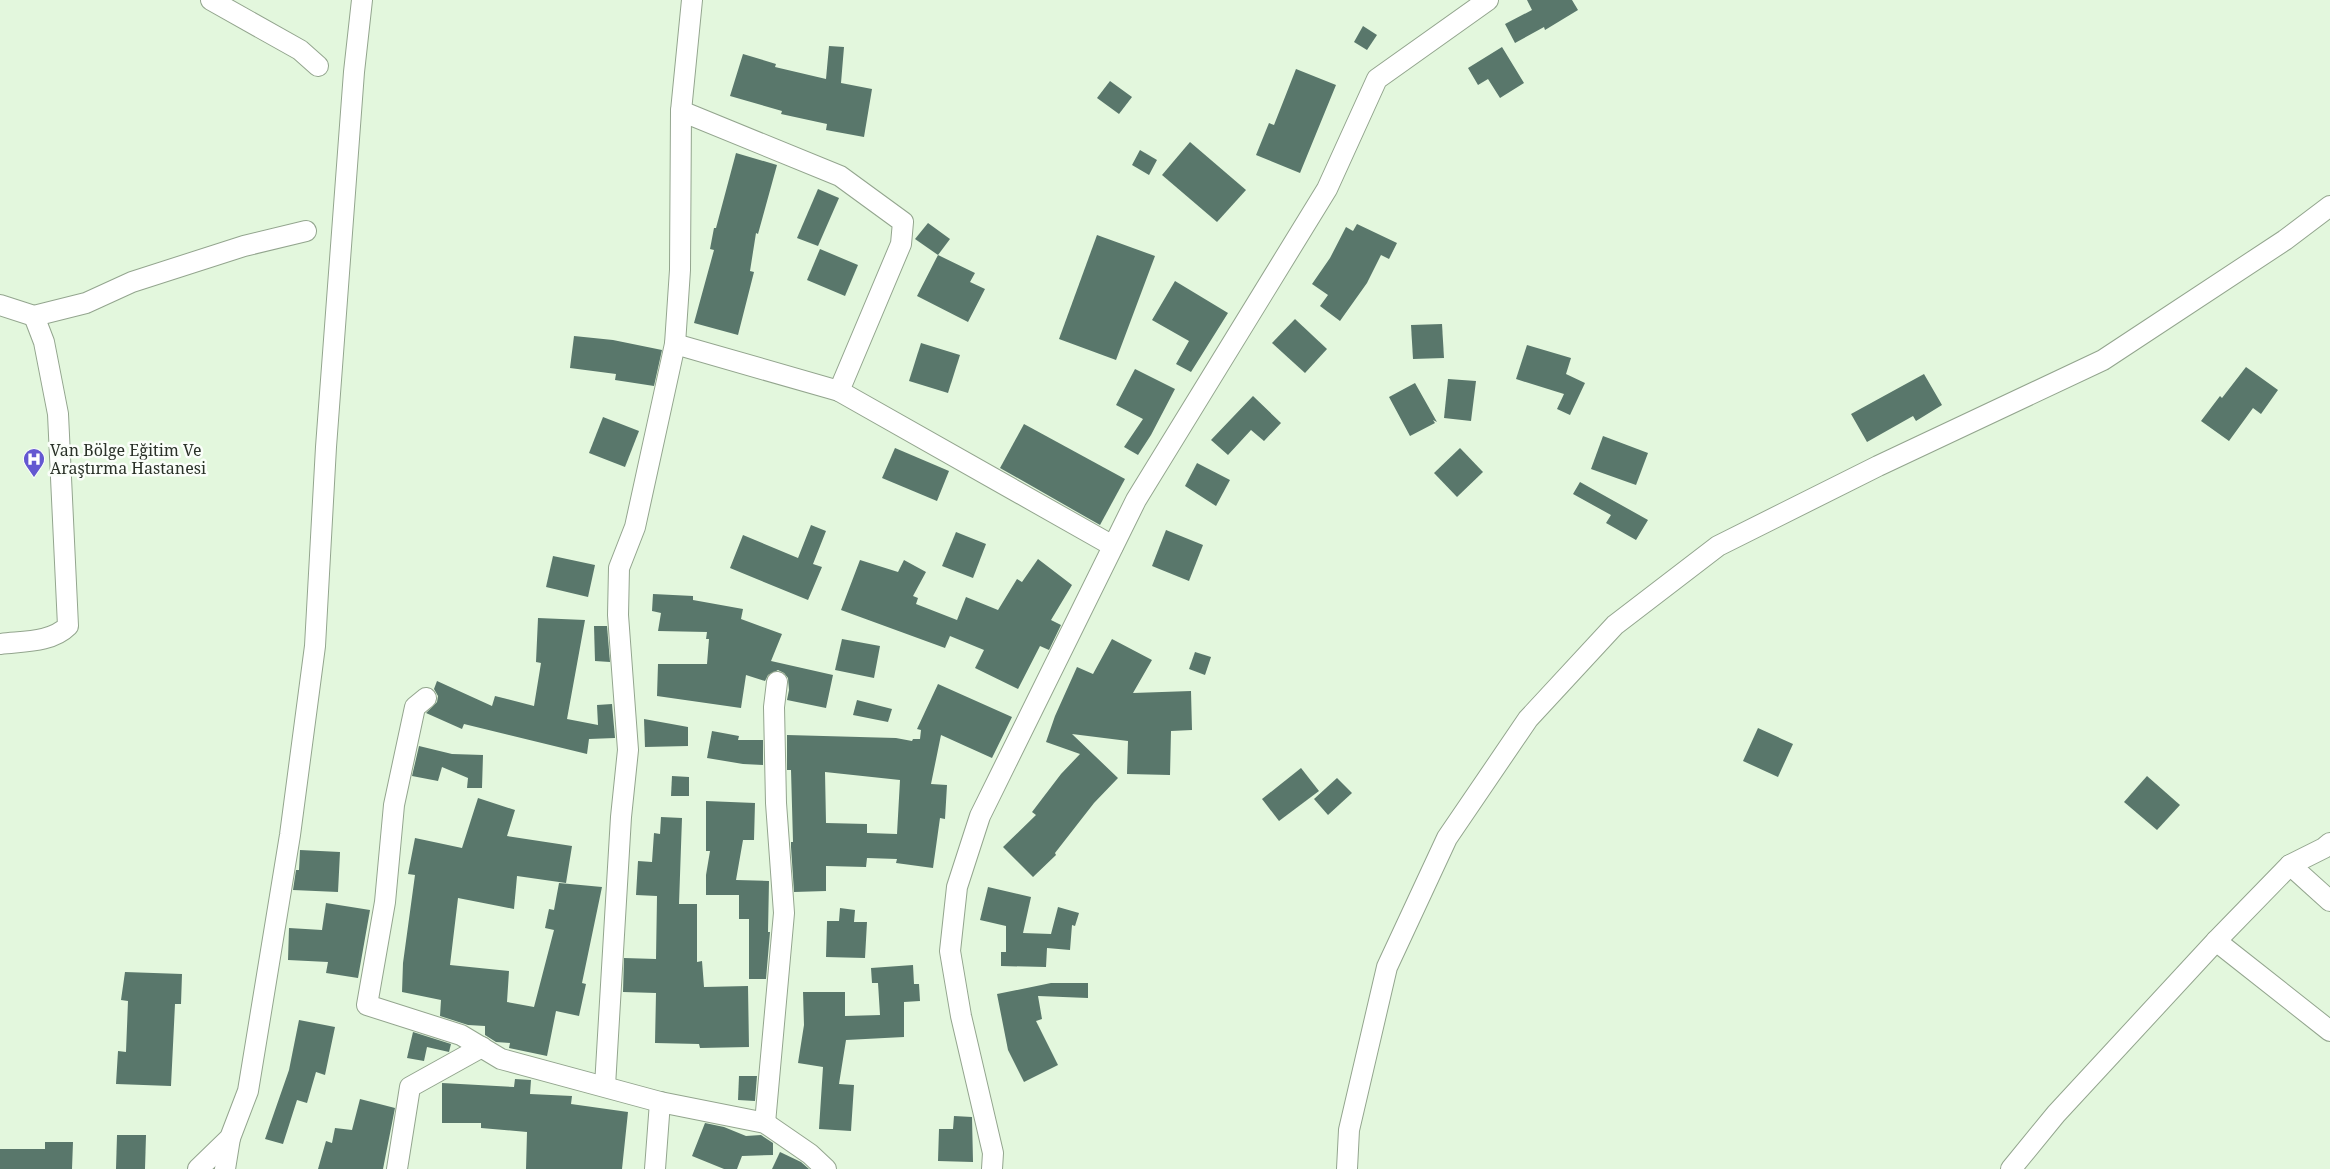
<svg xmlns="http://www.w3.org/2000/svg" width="2330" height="1169" viewBox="0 0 2330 1169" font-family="'Noto Serif',serif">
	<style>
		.building { fill: #59776b; fill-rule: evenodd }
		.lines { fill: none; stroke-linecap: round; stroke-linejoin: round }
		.minor-casing { stroke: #93a58e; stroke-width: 22 }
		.minor { stroke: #fff; stroke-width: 20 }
		.labels { text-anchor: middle; stroke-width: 5; stroke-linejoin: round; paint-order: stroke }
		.poi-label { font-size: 16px; fill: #2a3128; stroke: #fafef9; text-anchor: start }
	</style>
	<rect width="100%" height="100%" fill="#e3f7dd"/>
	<g class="building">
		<path d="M1527 0H1572L1578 10 1545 30 1544 27 1515 43 1505 24 1532 10Z"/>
		<path d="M1363 26 1377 35 1367 50 1354 42Z"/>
		<path d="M829 46 844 47 841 83 872 89 864 137 826 130 827 124 781 114 782 111 730 96 743 54 776 64 775 67 826 79Z"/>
		<path d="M1502 47 1524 83 1500 98 1488 79 1478 85 1468 68Z"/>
		<path d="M1296 69 1336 85 1300 173 1256 155 1269 123 1274 125Z"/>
		<path d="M1110 81 1132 97 1119 114 1097 98Z"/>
		<path d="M1190 142 1246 190 1217 222 1162 175Z"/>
		<path d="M1140 150 1157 160 1149 175 1132 165Z"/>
		<path d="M736 153 777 165 758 234 756 233 750 271 754 272 738 335 694 323 714 250 710 249 714 228H716Z"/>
		<path d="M818 189 839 198 818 246 797 238Z"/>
		<path d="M928 223 950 239 938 255 975 273 970 282 985 289 968 322 917 296 938 255 915 239Z"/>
		<path d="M1357 224 1397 243 1389 259 1381 255 1367 283 1340 321 1320 306 1328 295 1312 284 1330 258 1346 227 1353 231Z"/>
		<path d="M1097 235 1155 256 1116 360 1059 339Z"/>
		<path d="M820 249 858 265 845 296 807 280Z"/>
		<path d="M1175 281 1228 313 1191 372 1176 364 1189 341 1152 320Z"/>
		<path d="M1295 319 1327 349 1305 373 1272 343Z"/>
		<path d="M1442 324 1444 358 1413 359 1411 325Z"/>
		<path d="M574 336 613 340 662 350 654 386 615 380 616 374 570 368Z"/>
		<path d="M921 343 960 355 948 393 909 381Z"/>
		<path d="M1527 345 1571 358 1566 374 1585 383 1570 415 1557 409 1564 394 1516 379Z"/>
		<path d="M2246 367 2278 390 2261 414 2253 408 2229 441 2201 421 2220 396 2222 398Z"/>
		<path d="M1135 369 1175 389 1151 435 1138 455 1124 447 1143 419 1116 405Z"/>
		<path d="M1924 374 1942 405 1916 421 1913 416 1867 442 1851 414Z"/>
		<path d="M1448 379 1476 381 1471 421 1444 418Z"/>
		<path d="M1415 383 1437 422 1433 420 1435 423 1410 436 1389 397Z"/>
		<path d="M1253 396 1281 423 1264 441 1251 430 1228 455 1211 440Z"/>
		<path d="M603 417 639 431 625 467 589 453Z"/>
		<path d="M1024 424 1125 479 1100 525 1000 468Z"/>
		<path d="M1603 436 1648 453 1636 485 1591 469Z"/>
		<path d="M895 448 949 471 937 501 882 478Z"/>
		<path d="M1460 448 1483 472 1457 497 1434 473Z"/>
		<path d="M1197 463 1230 480 1216 506 1185 486Z"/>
		<path d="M1580 482 1648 520 1636 540 1606 523 1611 515 1573 494Z"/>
		<path d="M811 525 826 531 813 564 822 567 808 600 730 568 743 535 798 558Z"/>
		<path d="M1166 530 1203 545 1189 581 1152 566Z"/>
		<path d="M956 532 986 544 973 578 942 566Z"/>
		<path d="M553 556 595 565 588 597 546 587Z"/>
		<path d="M1038 559 1072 585 1051 620 1061 625 1049 650 1040 646 1018 689 975 668 984 650 950 636 945 648 841 610 860 560 898 572 904 560 926 572 913 596 918 598 916 604 957 620 966 597 998 610 1017 579 1022 582Z"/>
		<path d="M653 594 693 596V600L743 609 741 619 782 634 771 661 833 675 826 708 787 700 789 690 788 678 784 673 778 670 768 675 765 681 746 675 741 708 657 696 658 664H707L709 639H706L707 632 658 631 661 613 652 611Z"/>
		<path d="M538 618 585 620 567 719 598 725 597 705 612 704 615 738 589 739 587 754 464 724 462 729 426 713 437 702 438 696 434 689 437 681 492 706 495 696 534 706 541 663 536 662Z"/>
		<path d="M594 626H607L610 662 595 661Z"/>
		<path d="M842 639 880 646 874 678 835 670Z"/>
		<path d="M1112 639 1152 660 1133 693 1191 691 1192 730 1171 731 1170 775 1127 774 1128 741 1072 734 1118 778 1094 803 1055 853 1056 855 1033 877 1003 847 1036 815 1032 812 1061 774 1080 754 1046 742 1055 716 1077 667 1093 674Z"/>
		<path d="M1195 652 1211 657 1205 675 1189 669Z"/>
		<path d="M938 684 1012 717 992 758 941 735 931 784 947 785 945 819 940 818 933 868 896 863 897 859 867 858 866 867 826 866V891L794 892 791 847V842H793L791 770H787V735L896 738 912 741 913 739H920L921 730 917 729ZM825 772 900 780 897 834 867 833V824L826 823Z"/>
		<path d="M857 700 892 709 888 722 853 715Z"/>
		<path d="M644 719 688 727V746L645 747Z"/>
		<path d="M1758 728 1793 744 1778 777 1743 761Z"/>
		<path d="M712 731 739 736 738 740H763V765L743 764 707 758Z"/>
		<path d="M419 746 452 754 483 755 482 788H467L468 778 442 767 438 781 412 776Z"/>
		<path d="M1301 768 1319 791 1279 821 1262 799Z"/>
		<path d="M672 776 689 777V796H671Z"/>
		<path d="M2147 776 2180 805 2157 830 2124 802Z"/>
		<path d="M1337 778 1352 793 1328 815 1314 799Z"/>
		<path d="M478 798 515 810 507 836 572 846 566 883 517 876 514 909 458 898 450 965 509 971 507 1002 534 1007 554 930 545 928 549 909 554 910 559 883 602 887 582 983 586 984 579 1016 556 1011 547 1056 509 1048 510 1043 496 1042 485 1035V1026L468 1025 440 1016 441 1000 402 992 403 963 415 875 408 874 415 838 462 848Z"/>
		<path d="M706 801 755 803 754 840H743L736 880 769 881 768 932H770L766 979H749V919H739V895H706V875L710 851H706Z"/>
		<path d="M661 817 682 818 679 904H697V962L702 961 704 987 748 986 749 1047 700 1048 699 1044 655 1043 656 993 623 992 624 958 656 959 657 896 636 895 638 861 652 862 654 833 660 834Z"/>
		<path d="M300 850 340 852 338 892 293 890 296 870H299Z"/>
		<path d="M988 887 1031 897 1023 933 1051 934 1058 907 1079 913 1075 926 1072 925 1070 950 1047 948 1046 967 1001 966V952H1006V926L980 920Z"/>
		<path d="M326 903 370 910 358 978 326 973 328 962 288 960 289 928 322 930Z"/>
		<path d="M840 908 855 910 854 922H867L865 958 826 957 827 921H839Z"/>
		<path d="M913 965 914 984H919L920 1001 904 1002V1037L846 1040 839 1084 854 1085 851 1131 819 1129 823 1067 798 1063 804 1025 803 992H845V1016L880 1015 878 983H872L871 968Z"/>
		<path d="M125 972 182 974 181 1004H175L171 1086 116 1084 118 1051 126 1052 128 1001 121 1000Z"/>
		<path d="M1051 983H1088V998L1038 996 1042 1019 1036 1021 1058 1065 1024 1082 1008 1050 997 994Z"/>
		<path d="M299 1020 335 1027 325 1075 316 1072 307 1103 297 1100 283 1144 265 1139 289 1070Z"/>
		<path d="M413 1032 451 1044 449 1052 427 1047 424 1061 407 1058Z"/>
		<path d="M739 1076H757L755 1101 738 1100Z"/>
		<path d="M515 1079 531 1080 530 1094 572 1096 571 1104 628 1112 622 1169H526L527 1132 481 1128V1123H442V1083L514 1087Z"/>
		<path d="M360 1099 395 1108 383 1169H318L326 1141 332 1143 335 1128 352 1130Z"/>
		<path d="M954 1116 972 1117 973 1162 938 1161 939 1129H953Z"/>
		<path d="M705 1123 724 1127 746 1136 761 1135 773 1143V1155L742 1156 737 1169H724L692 1156Z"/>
		<path d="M117 1135H146L145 1169H116Z"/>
		<path d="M45 1142H73L72 1169H0V1149H45Z"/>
		<path d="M780 1152 801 1162 809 1169H772Z"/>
	</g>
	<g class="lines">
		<g class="minor-casing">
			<g id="minor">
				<path d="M211 0 300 50 318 66"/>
				<path d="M681 111 840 176 903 222 901 244 839 391"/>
				<path d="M0 305 34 316 86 303 132 282 244 246 306 231"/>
				<path d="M675 344 839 391 1113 546"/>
				<path d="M0 644C22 641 51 643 68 626L58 414 44 342 34 316"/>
				<path d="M426 698 415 707 394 805 385 902 367 1005 461 1035 501 1059 660 1102 765 1123 810 1154 826 1169"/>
				<path d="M2290 865 2330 901"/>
				<path d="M2216 941 2330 1031"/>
				<path d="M605 1086 621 817 628 750 618 615 619 568 635 527 675 344 680 270 681 111 692 0"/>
				<path d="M765 1123 784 913 776 803 774 707 777 682"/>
				<path d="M198 1169 230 1138 248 1091 290 835 315 646 326 447 354 72 362 0"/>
				<path d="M225 1169 230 1138"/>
				<path d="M397 1169 410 1087 482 1047"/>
				<path d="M655 1169 660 1102"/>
				<path d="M992 1169 993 1153 961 1016 950 951 957 887 980 816 1136 500 1327 189 1377 79 1488 0"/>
				<path d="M1347 1169 1349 1130 1387 967 1447 838 1528 719 1615 625 1718 546 1878 466 2103 360 2285 240 2330 206"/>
				<path d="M2011 1169 2056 1114 2216 941 2290 865 2324 848 2330 843"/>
			</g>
		</g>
		<use href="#minor" class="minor"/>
	</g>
	<defs>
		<g id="hospital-pin" transform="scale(1.125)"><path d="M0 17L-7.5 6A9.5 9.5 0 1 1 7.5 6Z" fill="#6458d1" stroke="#fafef9"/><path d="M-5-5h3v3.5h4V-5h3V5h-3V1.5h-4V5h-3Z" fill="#fff"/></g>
	</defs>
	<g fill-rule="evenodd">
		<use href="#hospital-pin" x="34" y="459"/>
	</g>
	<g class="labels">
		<g class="poi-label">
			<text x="50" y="456">Van Bölge Eğitim Ve<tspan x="50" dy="18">Araştırma Hastanesi</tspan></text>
		</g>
	</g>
</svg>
